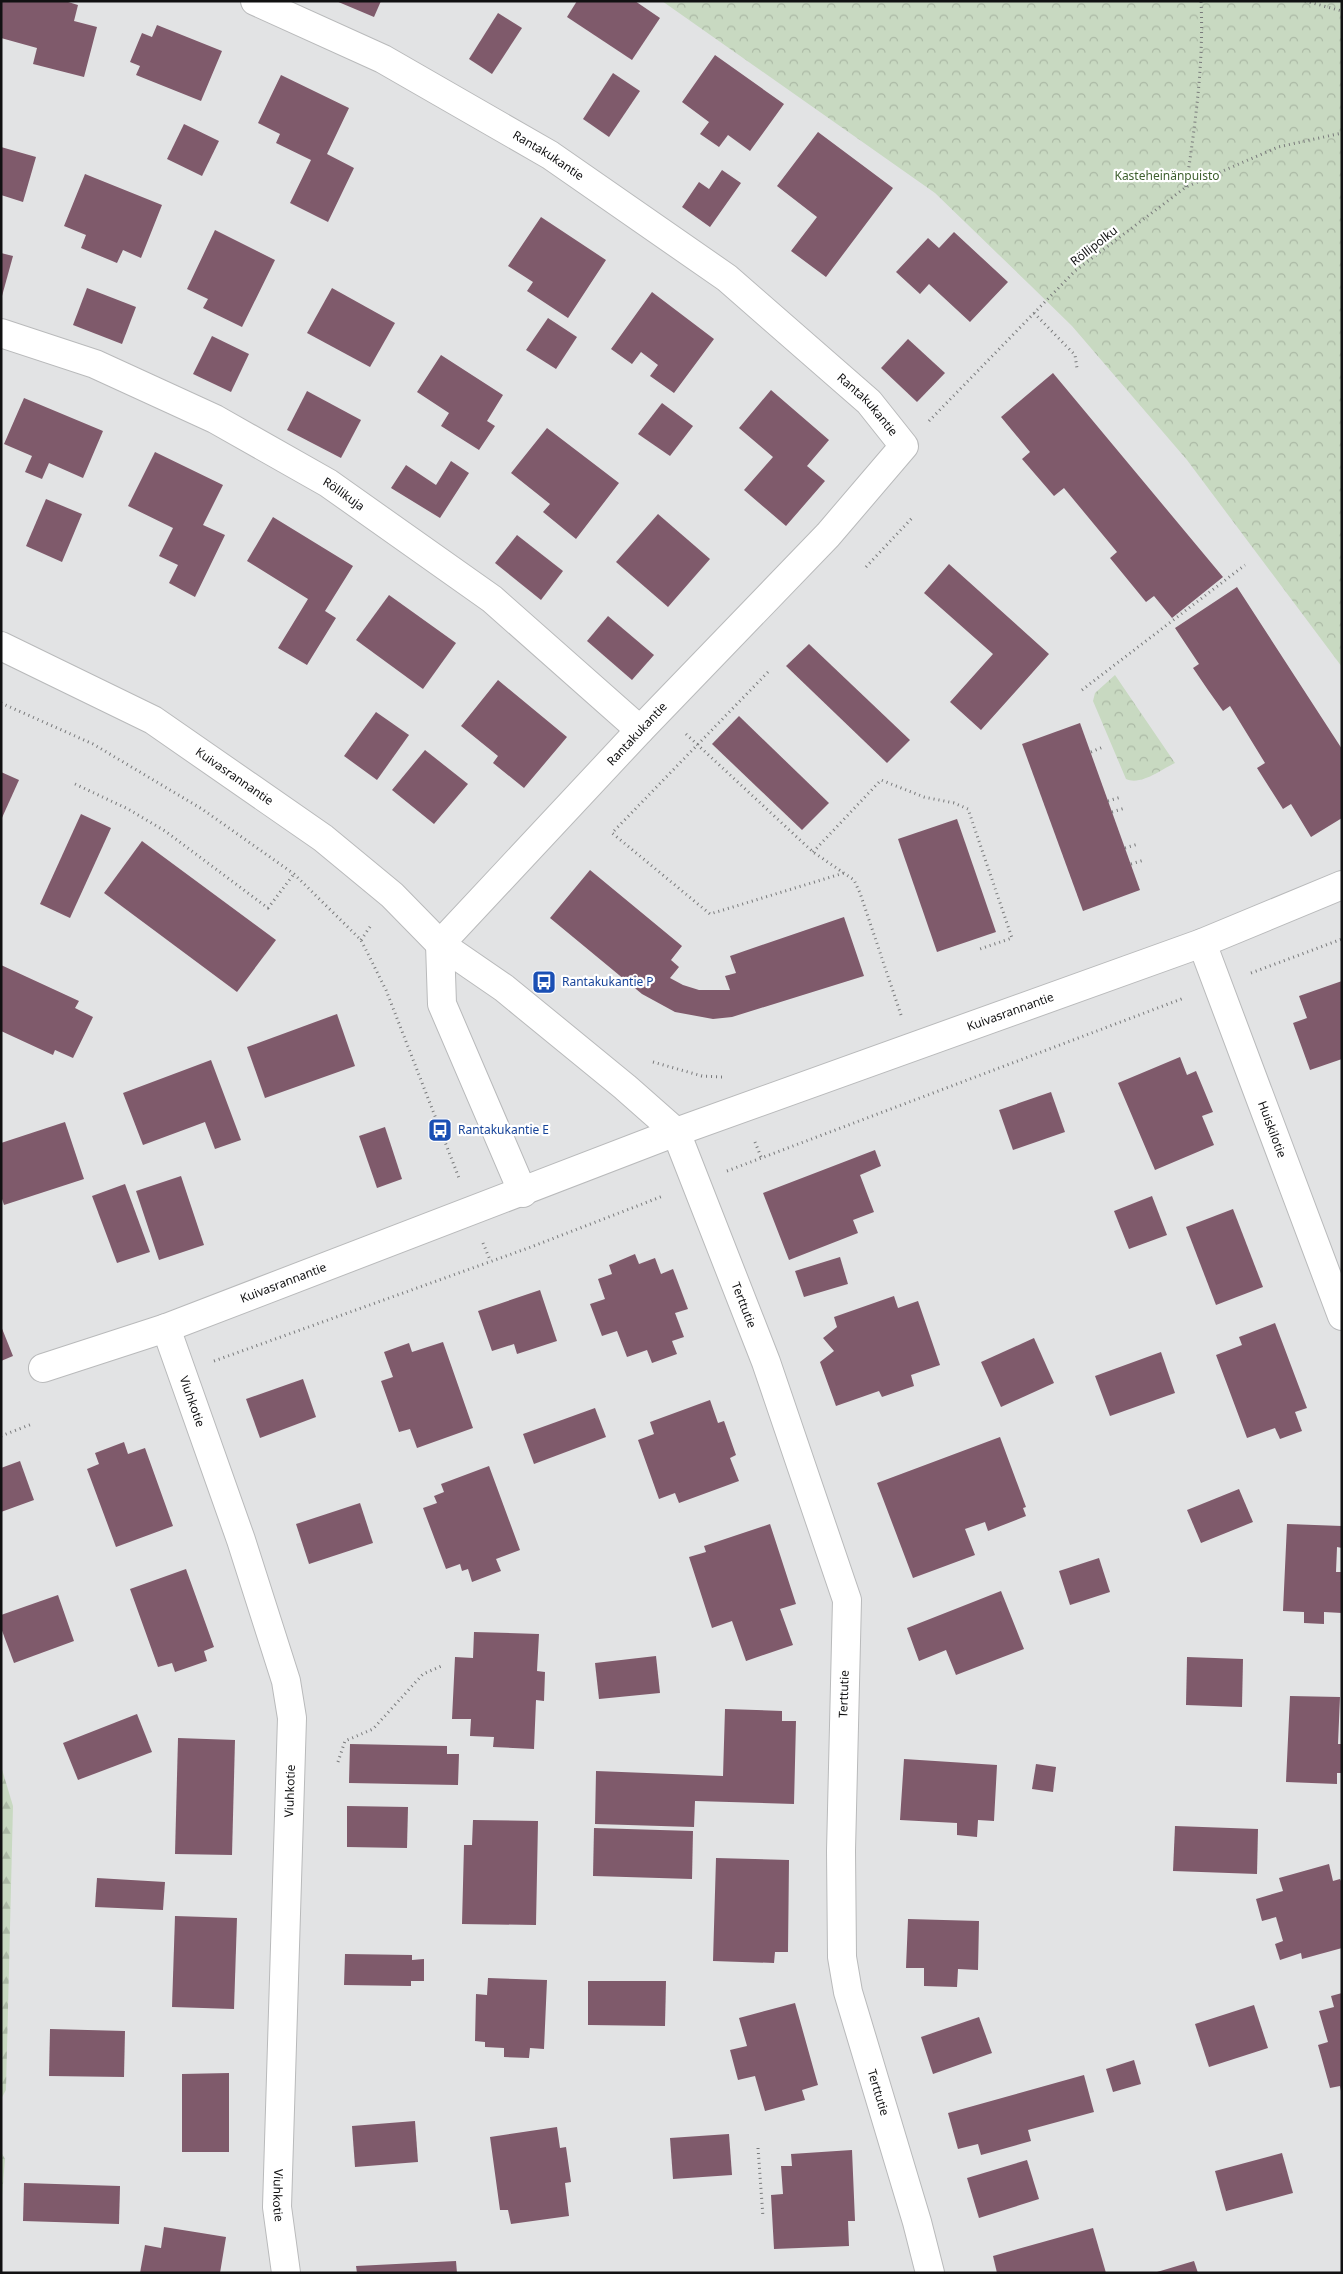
<svg xmlns="http://www.w3.org/2000/svg" width="1343" height="2274" viewBox="0 0 1343 2274" font-family="'Noto Sans',sans-serif">
	<style>
		.forest { fill: url(#forest-firs) }
		.park { fill: url(#park-crowns) }
		.building { fill: #7f5a6b }
		.lines { fill: none; stroke-linecap: round; stroke-linejoin: round }
		.street-casing { stroke: #b9babb; stroke-width: 30 }
		.path { stroke: #797a7b; stroke-width: 3; stroke-dasharray: 1 4; stroke-linecap: butt }
		.street { stroke: #fff; stroke-width: 28 }
		.labels { text-anchor: middle; stroke-width: 4.5; stroke-linejoin: round; paint-order: stroke }
		.street-label { font-size: 12px; fill: #111112; stroke: #fff }
		.park-label { font-size: 12px; fill: #3e5f2e; stroke: #fff }
		.transit-label { font-size: 12px; fill: #164399; stroke: #fff; text-anchor: start }
	</style>
	<defs>
		<pattern id="forest-firs" width="22" height="20" patternUnits="userSpaceOnUse" patternTransform="scale(1.25)"><rect width="22" height="20" fill="#c8d9c1"/><path d="M5 1l3.5 6h-7zM16 11l3.5 6h-7z" fill="#abb9a5"/></pattern>
		<pattern id="park-crowns" width="20" height="18" patternUnits="userSpaceOnUse" patternTransform="scale(1.25)"><rect width="20" height="18" fill="#c8d9c1"/><path d="M2 6a3 3 0 1 1 6 0M12 15a3 3 0 1 1 6 0" fill="none" stroke="#abb9a5"/></pattern>
	</defs>
	<rect width="100%" height="100%" fill="#e2e3e4"/>
	<g class="forest">
		<path d="M1 1766 13 1806 6 2090 1 2099Z"/>
		<path d="M1 2152 5 2159 1 2208Z"/>
	</g>
	<g class="park">
		<path d="M662 1H1342V667L1187 460 1072 326 1029 284 935 193Z"/>
		<path d="M1115 675 1175 763C1162 769 1141 786 1126 779L1093 701 1095 693Z"/>
	</g>
	<g class="building">
		<path d="M1 1H65L78 5 74 21 97 27 84 77 33 64 37 48 1 38Z"/>
		<path d="M336 1H381L374 17Z"/>
		<path d="M577 1H635L660 18 632 60 567 17Z"/>
		<path d="M498 13 522 28 492 74 469 59Z"/>
		<path d="M157 25 222 51 201 101 136 75 140 66 130 62 142 33 152 37Z"/>
		<path d="M715 55 784 104 750 151 728 135 719 147 700 134 709 122 682 102Z"/>
		<path d="M613 73 640 91 609 137 583 119Z"/>
		<path d="M281 75 349 108 327 154 354 168 328 222 290 203 311 160 276 143 280 134 258 123Z"/>
		<path d="M184 124 219 141 202 176 167 159Z"/>
		<path d="M818 132 893 188 826 277 791 251 817 217 777 186Z"/>
		<path d="M1 147 36 157 23 202 1 195Z"/>
		<path d="M722 170 741 183 710 227 682 207 699 182 709 189Z"/>
		<path d="M85 174 162 205 141 258 123 250 117 263 81 248 86 235 64 226Z"/>
		<path d="M541 217 606 260 568 318 527 291 533 282 508 266Z"/>
		<path d="M215 230 275 260 242 327 203 308 208 299 187 289Z"/>
		<path d="M954 232 1008 282 970 322 929 284 920 294 896 272 928 238 939 248Z"/>
		<path d="M1 253 13 256 2 296H1Z"/>
		<path d="M87 288 136 307 122 344 73 325Z"/>
		<path d="M332 288 395 323 370 367 307 333Z"/>
		<path d="M652 292 714 339 674 393 650 376 658 365 641 352 632 364 611 349Z"/>
		<path d="M548 318 577 337 556 369 526 350Z"/>
		<path d="M212 336 249 354 231 392 193 374Z"/>
		<path d="M908 339 945 373 917 402 881 368Z"/>
		<path d="M441 355 503 395 487 421 495 426 479 450 441 426 449 413 417 392Z"/>
		<path d="M1053 373 1223 577 1172 618 1154 596 1146 602 1110 558 1117 552 1064 488 1054 496 1022 459 1030 452 1001 417Z"/>
		<path d="M771 390 829 440 807 466 825 481 786 526 744 490 773 457 739 428Z"/>
		<path d="M307 391 361 420 341 458 287 430Z"/>
		<path d="M24 398 103 431 83 478 49 463 42 479 25 472 32 456 4 444Z"/>
		<path d="M662 403 693 426 670 456 638 434Z"/>
		<path d="M547 428 619 483 576 539 543 512 550 504 511 473Z"/>
		<path d="M155 452 223 485 203 525 225 535 195 597 169 583 178 565 159 556 173 528 128 506Z"/>
		<path d="M451 461 469 473 440 518 391 488 406 465 436 485Z"/>
		<path d="M46 499 82 514 62 562 26 546Z"/>
		<path d="M658 514 710 559 668 607 616 562Z"/>
		<path d="M273 517 353 566 325 611 336 618 307 665 278 648 308 599 247 561Z"/>
		<path d="M517 535 563 571 541 600 495 563Z"/>
		<path d="M949 564 1049 654 981 730 950 702 993 654 924 593Z"/>
		<path d="M1237 587 1342 749V818L1311 837 1291 804 1283 809 1257 768 1265 763 1230 706 1223 711 1208 690 1193 668 1199 664 1175 628Z"/>
		<path d="M389 595 456 643 423 689 356 640Z"/>
		<path d="M608 616 654 655 632 680 587 641Z"/>
		<path d="M809 644 910 740 887 763 786 666Z"/>
		<path d="M498 680 567 737 524 788 493 763 498 756 461 726Z"/>
		<path d="M376 712 409 735 377 780 344 756Z"/>
		<path d="M739 716 829 803 802 830 712 744Z"/>
		<path d="M1080 723 1140 890 1083 911 1022 744Z"/>
		<path d="M425 750 468 784 434 824 392 790Z"/>
		<path d="M1 772 19 780 1 820Z"/>
		<path d="M81 814 111 828 70 918 40 904Z"/>
		<path d="M957 819 996 932 937 952 898 839Z"/>
		<path d="M142 841 276 940 237 992 104 893Z"/>
		<path d="M590 870 682 946 671 960 679 967 670 978 683 985 699 990H730L725 976 736 973 730 956 844 917 864 976 732 1017 713 1019 675 1012 642 994 550 918Z"/>
		<path d="M1 965 79 1001 75 1008 93 1017 73 1058 55 1050 53 1055 1 1031Z"/>
		<path d="M1342 981V1059L1310 1070 1293 1023 1307 1018 1299 996Z"/>
		<path d="M337 1014 355 1066 265 1098 247 1047Z"/>
		<path d="M1180 1057 1187 1075 1196 1071 1213 1112 1202 1116 1214 1145 1155 1170 1118 1083Z"/>
		<path d="M211 1060 241 1140 215 1149 205 1122 143 1145 123 1093Z"/>
		<path d="M1051 1092 1065 1132 1013 1150 999 1110Z"/>
		<path d="M65 1122 84 1179 4 1205 1 1196V1143Z"/>
		<path d="M385 1127 402 1179 377 1188 359 1136Z"/>
		<path d="M875 1150 881 1166 860 1175 874 1212 853 1220 858 1233 789 1260 763 1193Z"/>
		<path d="M181 1176 204 1245 159 1260 136 1191Z"/>
		<path d="M125 1184 150 1252 117 1263 92 1196Z"/>
		<path d="M1152 1196 1167 1235 1129 1249 1114 1211Z"/>
		<path d="M1233 1209 1263 1287 1216 1305 1186 1227Z"/>
		<path d="M635 1254 639 1264 655 1258 661 1274 673 1269 688 1309 675 1313 684 1337 672 1341 677 1354 652 1363 647 1350 627 1357 617 1331 602 1336 590 1304 605 1299 598 1279 612 1274 609 1265Z"/>
		<path d="M840 1257 848 1284 804 1297 795 1271Z"/>
		<path d="M540 1290 557 1341 517 1354 514 1344 492 1351 478 1311Z"/>
		<path d="M894 1296 898 1308 918 1301 940 1365 911 1375 914 1386 882 1397 879 1391 836 1406 820 1362 834 1351 823 1338 837 1327 834 1317Z"/>
		<path d="M1275 1323 1307 1408 1295 1412 1302 1431 1280 1439 1275 1428 1247 1438 1216 1355 1242 1345 1239 1337Z"/>
		<path d="M1 1326 13 1356 1 1361Z"/>
		<path d="M1034 1338 1054 1383 1001 1407 981 1362Z"/>
		<path d="M443 1342 473 1428 417 1448 410 1429 399 1432 381 1381 393 1377 384 1352 409 1343 412 1352Z"/>
		<path d="M1161 1352 1175 1393 1110 1416 1095 1376Z"/>
		<path d="M303 1379 316 1417 260 1438 246 1399Z"/>
		<path d="M710 1400 718 1423 724 1421 736 1455 730 1458 739 1481 679 1503 675 1493 659 1499 638 1440 654 1434 650 1422Z"/>
		<path d="M595 1408 606 1437 534 1464 523 1434Z"/>
		<path d="M1000 1437 1026 1507 1023 1508 1026 1516 988 1531 985 1522 965 1529 975 1555 913 1578 877 1483Z"/>
		<path d="M124 1442 128 1454 145 1448 173 1526 116 1547 87 1469 99 1464 95 1453Z"/>
		<path d="M20 1461 34 1500 1 1512V1468Z"/>
		<path d="M489 1466 520 1550 496 1559 501 1571 472 1582 468 1569 462 1571 460 1564 446 1569 423 1508 437 1503 434 1496 444 1492 441 1484Z"/>
		<path d="M1239 1489 1253 1522 1201 1543 1187 1510Z"/>
		<path d="M360 1503 373 1543 309 1564 296 1524Z"/>
		<path d="M770 1524 796 1604 780 1609 793 1645 746 1661 732 1621 712 1628 689 1557 706 1552 704 1546Z"/>
		<path d="M1287 1524 1342 1526V1548L1337 1547 1336 1572H1342V1613L1324 1612V1624L1304 1623V1612L1283 1611Z"/>
		<path d="M1099 1558 1110 1592 1070 1605 1059 1571Z"/>
		<path d="M186 1569 214 1647 204 1651 207 1661 175 1672 172 1663 158 1667 130 1589Z"/>
		<path d="M1001 1591 1024 1649 956 1675 946 1650 919 1661 907 1628Z"/>
		<path d="M58 1595 74 1641 14 1663 1 1628V1615Z"/>
		<path d="M474 1632 539 1634 537 1671 545 1672 544 1701 536 1700 534 1749 493 1747 494 1737 470 1736 471 1719H452L455 1657 473 1658Z"/>
		<path d="M656 1656 660 1693 599 1699 595 1663Z"/>
		<path d="M1187 1657 1243 1659 1242 1707 1186 1705Z"/>
		<path d="M1290 1696 1340 1697 1338 1744H1342V1773H1337V1784L1286 1782Z"/>
		<path d="M725 1709 782 1711V1721H796L794 1804 695 1801 694 1827 595 1824 596 1771 723 1776Z"/>
		<path d="M137 1714 152 1752 78 1780 63 1743Z"/>
		<path d="M178 1738 235 1740 232 1855 175 1854Z"/>
		<path d="M350 1744 447 1746V1754H459L458 1785 349 1783Z"/>
		<path d="M904 1759 997 1765 994 1821 978 1820 977 1837 957 1835V1823L900 1820Z"/>
		<path d="M1036 1764 1056 1767 1053 1792 1032 1789Z"/>
		<path d="M347 1806 408 1807 407 1848 347 1847Z"/>
		<path d="M473 1820 538 1821 536 1925 462 1924 464 1845H472Z"/>
		<path d="M1175 1826 1258 1829 1257 1874 1173 1871Z"/>
		<path d="M594 1828 693 1831 692 1879 593 1876Z"/>
		<path d="M716 1858 789 1860 788 1952H775L774 1963 713 1961Z"/>
		<path d="M1329 1864 1333 1881 1340 1879 1342 1883V1948L1302 1959 1301 1953 1280 1960 1275 1944 1283 1941 1276 1917 1262 1921 1256 1899 1283 1891 1279 1878Z"/>
		<path d="M97 1878 165 1882 163 1910 95 1907Z"/>
		<path d="M175 1916 237 1918 234 2009 172 2007Z"/>
		<path d="M908 1919 979 1921 978 1970 958 1969 957 1987 924 1986V1968H906Z"/>
		<path d="M345 1954 412 1955V1960L424 1959V1981H411V1986L344 1985Z"/>
		<path d="M488 1978 547 1980 544 2049 530 2048 529 2058 504 2057V2048L485 2047V2042L475 2041 476 1994 487 1995Z"/>
		<path d="M588 1981H666L665 2026 588 2025Z"/>
		<path d="M1342 1993V2091H1341L1340 2086 1330 2088 1318 2045 1328 2042 1319 2011 1334 2007 1331 1996Z"/>
		<path d="M795 2003 818 2085 802 2090 805 2100 765 2111 755 2076 738 2080 730 2050 747 2046 739 2018Z"/>
		<path d="M1254 2005 1268 2048 1209 2067 1195 2024Z"/>
		<path d="M979 2017 992 2053 933 2074 921 2037Z"/>
		<path d="M50 2029 125 2031 124 2077 49 2076Z"/>
		<path d="M1134 2060 1141 2084 1113 2092 1106 2069Z"/>
		<path d="M229 2073V2152H182V2074Z"/>
		<path d="M1084 2075 1094 2112 1028 2130 1031 2141 981 2155 978 2144 958 2149 948 2113Z"/>
		<path d="M415 2121 418 2162 355 2167 352 2126Z"/>
		<path d="M557 2127 560 2148 566 2147 571 2182 565 2183 569 2216 511 2224 508 2210H500L490 2137Z"/>
		<path d="M729 2134 732 2175 673 2179 670 2138Z"/>
		<path d="M852 2150 855 2221H848L849 2246 774 2249 771 2195 783 2194 781 2166H792L791 2154Z"/>
		<path d="M1282 2153 1293 2193 1226 2211 1215 2171Z"/>
		<path d="M1027 2160 1039 2199 979 2218 967 2178Z"/>
		<path d="M24 2183 120 2186 119 2224 23 2221Z"/>
		<path d="M164 2227 226 2237 220 2273H140L145 2245 161 2248Z"/>
		<path d="M1093 2228 1106 2273H997L993 2256Z"/>
		<path d="M456 2261 457 2273H357L356 2266Z"/>
		<path d="M1194 2261 1198 2273H1158L1157 2272Z"/>
	</g>
	<g class="lines">
		<g class="street-casing">
			<g id="street">
				<path id="s1" d="M255 1 383 59 550 155 727 278 869 402 904 446 828 535 640 730 440 944"/>
				<path id="s2" d="M1 333 95 364 215 419 328 483 492 599 640 730"/>
				<path id="s3" d="M1 646 153 720 323 838 392 895 440 944 504 988 625 1087 676 1132 766 1362 847 1600 841 1851 842 1957 848 1992 917 2222 930 2273"/>
				<path id="s4" d="M1202 943 1342 1316"/>
				<path d="M440 944 442 1004 523 1193"/>
				<path id="s5" d="M166 1328 241 1540 286 1681 292 1718 277 2207 286 2273"/>
				<path id="s6" d="M43 1368 166 1328 676 1132 1202 943 1342 885"/>
			</g>
		</g>
		<g class="path">
			<path d="M1305 1 1342 11"/>
			<path d="M1186 187C1195 125 1204 64 1201 1"/>
			<path d="M1034 313 1075 355 1077 368"/>
			<path d="M929 421 1075 271 1186 187 1278 147 1342 133"/>
			<path d="M866 567 912 518"/>
			<path d="M768 672 612 833 710 914 844 873"/>
			<path d="M1082 690 1245 565"/>
			<path d="M1 703 93 744 202 809 294 874 361 940 386 990 459 1178"/>
			<path d="M686 734 813 852 854 880 860 893 901 1015"/>
			<path d="M1091 752 1103 747"/>
			<path d="M75 784 128 809 165 831 268 908 294 874"/>
			<path d="M1108 801 1121 797"/>
			<path d="M1112 812 1125 808"/>
			<path d="M1125 848 1138 844"/>
			<path d="M813 852 881 780 924 797 954 803 968 809 1012 938 977 950"/>
			<path d="M1131 864 1144 860"/>
			<path d="M361 940 372 924"/>
			<path d="M1251 973 1342 939"/>
			<path d="M653 1062 702 1076 722 1077"/>
			<path d="M755 1142 761 1157"/>
			<path d="M727 1171 1184 998"/>
			<path d="M483 1243 490 1260"/>
			<path d="M214 1361 531 1247 663 1196"/>
			<path d="M1 1436 32 1424"/>
			<path d="M338 1762 345 1741 373 1729 423 1674 444 1665"/>
			<path d="M758 2148 763 2217"/>
		</g>
		<use href="#street" class="street"/>
	</g>
	<defs>
		<g id="bus-square" transform="scale(1.25)"><rect x="-9" y="-9" width="18" height="18" rx="4" fill="#1a4fb4" stroke="#fff"/><path d="M-5-6H5V4H4V6H2V4H-2V6H-4V4H-5ZM-3.5-4V0h7V-4ZM-3.5 1.2v1.5H-2V1.2ZM2 1.2v1.5H3.5V1.2Z" fill="#fff"/></g>
	</defs>
	<g fill-rule="evenodd">
		<use href="#bus-square" x="544" y="982"/>
		<use href="#bus-square" x="440" y="1130"/>
	</g>
	<g class="labels">
		<g class="street-label">
			<text dy="4" stroke="none"><textPath href="#s1" startOffset="332">Rantakukantie</textPath></text>
			<text transform="translate(1094 246) rotate(-38)" y="4">Röllipolku</text>
			<text dy="4" stroke="none"><textPath href="#s1" startOffset="738">Rantakukantie</textPath></text>
			<text dy="4" stroke="none"><textPath href="#s2" startOffset="380">Röllikuja</textPath></text>
			<text transform="translate(637 734) rotate(-47)" y="4">Rantakukantie</text>
			<text dy="4" stroke="none"><textPath href="#s3" startOffset="268">Kuivasrannantie</textPath></text>
			<text dy="4" stroke="none"><textPath href="#s6" startOffset="1031">Kuivasrannantie</textPath></text>
			<text dy="4" stroke="none"><textPath href="#s4" startOffset="199">Huiskilotie</textPath></text>
			<text dy="4" stroke="none"><textPath href="#s6" startOffset="255">Kuivasrannantie</textPath></text>
			<text dy="4" stroke="none"><textPath href="#s3" startOffset="1022">Terttutie</textPath></text>
			<text dy="4" stroke="none"><textPath href="#s5" startOffset="78">Viuhkotie</textPath></text>
			<text transform="translate(844 1694) rotate(-88)" y="4">Terttutie</text>
			<text transform="translate(290 1791) rotate(-88)" y="4">Viuhkotie</text>
			<text dy="4" stroke="none"><textPath href="#s3" startOffset="1832">Terttutie</textPath></text>
			<text dy="4" stroke="none"><textPath href="#s5" startOffset="888">Viuhkotie</textPath></text>
		</g>
		<g class="park-label">
			<text x="1167" y="180">Kasteheinänpuisto</text>
		</g>
		<g class="transit-label">
			<text x="562" y="986">Rantakukantie P</text>
			<text x="458" y="1134">Rantakukantie E</text>
		</g>
	</g>
	<rect width="1343" height="2274" fill="none" stroke="#111112" stroke-width="5"/>
</svg>
